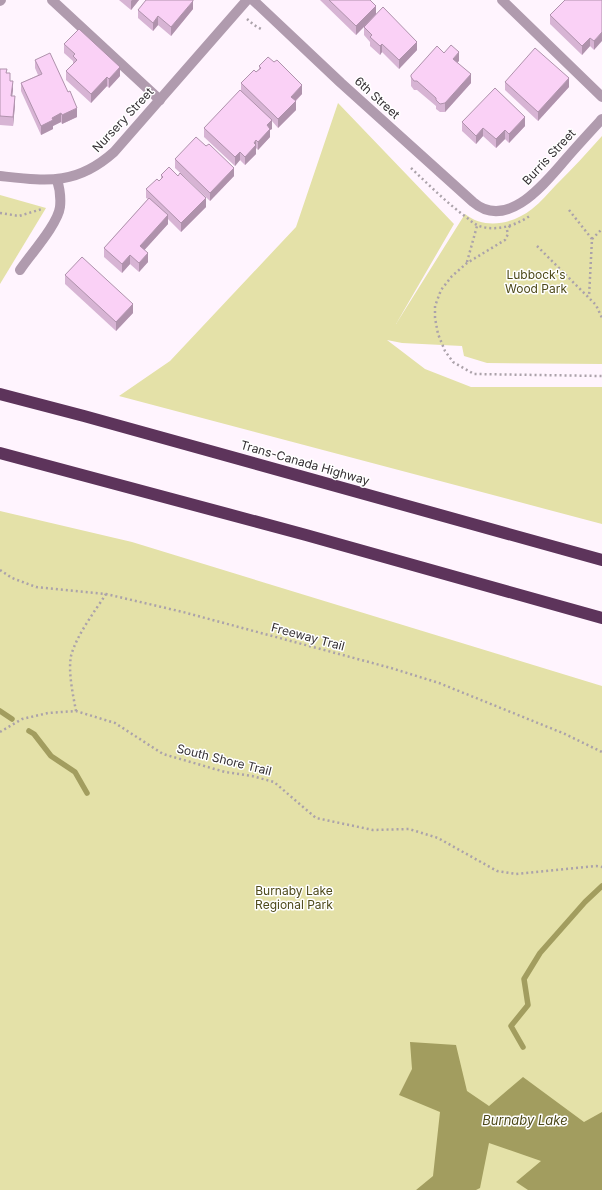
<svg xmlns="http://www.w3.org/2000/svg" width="602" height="1190" viewBox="0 0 602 1190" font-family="Inter,sans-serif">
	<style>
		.green { fill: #e4e1a8 }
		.water { fill: #a29d5f }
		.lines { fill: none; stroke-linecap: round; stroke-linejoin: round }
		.stream { stroke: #a29d5f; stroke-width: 5.5 }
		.path { stroke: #aba2aa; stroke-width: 2.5; stroke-dasharray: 2 3; stroke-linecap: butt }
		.service { stroke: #b09bae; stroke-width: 10 }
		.minor { stroke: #b09bae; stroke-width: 10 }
		.tertiary { stroke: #b09bae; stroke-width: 10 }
		.motorway { stroke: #5d345b; stroke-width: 12 }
		.wall { fill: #d7b4d4 }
		.shaded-wall { fill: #af92ac }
		.building { fill: #fad1f6; stroke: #af92ac }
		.labels { text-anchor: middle; stroke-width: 3; stroke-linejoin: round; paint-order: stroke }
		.street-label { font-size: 12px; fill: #342f33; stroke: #fff }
		.park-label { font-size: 12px; fill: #4e4a1a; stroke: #fff }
		.water-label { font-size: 13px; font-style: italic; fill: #4d4919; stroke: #fff }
	</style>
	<rect width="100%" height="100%" fill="#fff4fe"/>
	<g class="green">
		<path d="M338 103 454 224 396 324 465 214C485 230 513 224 532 209 541 202 548 193 556 185 572 169 587 153 602 136V364L487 363 464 356 462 346 402 343 387 340 425 369 471 387H602V524L119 396 170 361 296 227Z"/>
		<path d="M0 195 46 208 0 284Z"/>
		<path d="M0 511 132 542 602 686V1190H0Z"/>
	</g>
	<path class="water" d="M410 1042 456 1045 467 1091 489 1106 523 1077 584 1122 602 1112V1190H528L516 1182 541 1161 489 1143 480 1188 476 1190H416L433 1176 440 1112 399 1095 412 1069Z"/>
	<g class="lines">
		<g class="stream">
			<path d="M0 711 12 719"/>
			<path d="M29 731 34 734 51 756 75 772 87 793"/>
			<path d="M523 1047 511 1026 528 1005 524 979 540 953 585 902 602 886"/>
		</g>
		<g class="path">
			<path d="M247 19 254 25 261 29"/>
			<path d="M411 168C429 185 447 203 466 217 470 220 474 224 479 226 497 232 517 225 531 215"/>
			<path d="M569 210 592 239 589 297"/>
			<path d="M0 213 19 216 42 209"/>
			<path d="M510 226 507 230 508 234 505 240 467 263 452 276 441 290 435 306V318L438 334 445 351 453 362 474 374 602 376"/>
			<path d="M592 239 602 229"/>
			<path d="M537 246 596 305 602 318"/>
			<path d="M467 262 477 226"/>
			<path d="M0 570 12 578 36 587 106 594 183 612 391 668 439 683 565 734 602 752"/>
			<path d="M76 711C73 695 68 672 71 656 76 636 95 611 106 594"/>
			<path d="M0 732 22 719 48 713 76 711 115 723 163 754 225 772 252 776 274 782 316 818 373 830 409 829 438 838 497 871 516 874 596 866 602 867"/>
		</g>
		<g class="service">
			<path d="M52 0 160 100"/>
			<path d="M502 0 602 97"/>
			<path d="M0 1 1 0"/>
		</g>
		<g class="minor">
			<path d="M0 176C46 181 76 186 114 152L247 0"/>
			<path d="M20 270C30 255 58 224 60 207 61 197 60 189 57 180"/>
		</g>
		<path class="tertiary" d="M253 0 341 83 473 202C507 231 544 184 565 160 577 146 590 132 602 119"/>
		<g class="motorway">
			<path d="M0 394 84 416 602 560"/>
			<path d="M0 453 306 535 602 618"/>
		</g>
	</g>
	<g class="wall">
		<path d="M119 0H139L131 10Z"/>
		<path d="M320 0H370L376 14 417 50 399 69 382 52 380 55 370 46V42L364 35V27L356 35Z"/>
		<path d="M602 0 594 50 590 46 582 55 550 24V15Z"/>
		<path d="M193 9 171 36 158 25 153 31 138 18V10Z"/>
		<path d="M64 44 120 76 109 88 107 86 91 103 66 80V71L73 64V61L64 53Z"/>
		<path d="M444 53 459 61 457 62 471 83 445 112H440L436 109V106L417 90H414L411 86V75Z"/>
		<path d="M35 60 77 117 62 124 61 122 53 126V129L41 135 21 91V83L38 75 35 68Z"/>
		<path d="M274 62 302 94 296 101V110L278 128 272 121V129L270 130V137L258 150 256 148V154L245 165 240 160 235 166 204 137V128L241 91V83L256 72 259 69V66Z"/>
		<path d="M0 69 7 73 10 81 13 90 12 96 15 105 13 126 0 125Z"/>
		<path d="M505 82 569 87 538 121 505 90Z"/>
		<path d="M462 122 525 126 509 143 505 139 496 148 483 136 476 144 462 131Z"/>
		<path d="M175 159 234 176 210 201 175 168Z"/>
		<path d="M161 175 206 207 181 232 168 219V224L144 250 148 262 139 272 130 264 122 273 104 257V248L148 199 146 198V189L159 181 161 180Z"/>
		<path d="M65 275 133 313 116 331 65 284Z"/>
	</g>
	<g class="shaded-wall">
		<path d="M132 0H139L131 10V1Z"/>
		<path d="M193 1V9L171 36V27Z"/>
		<path d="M376 6V14L356 35V26Z"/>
		<path d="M158 16V25L153 31V23Z"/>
		<path d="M602 32V41L594 50V41Z"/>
		<path d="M590 38V46L582 55V46Z"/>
		<path d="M417 42V50L399 69V60Z"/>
		<path d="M382 44V52L380 55V46Z"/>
		<path d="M459 52V61L453 67V59Z"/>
		<path d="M120 67V76L109 88V79Z"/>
		<path d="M471 74V83L445 112V103Z"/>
		<path d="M107 77V86L91 103V94Z"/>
		<path d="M569 78V87L538 121V112Z"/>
		<path d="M13 81V90L11 104V96Z"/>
		<path d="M302 85V94L291 105V97Z"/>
		<path d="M15 96V105L13 126V117Z"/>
		<path d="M296 101V110L278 128V119Z"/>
		<path d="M77 108V117L62 124V115Z"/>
		<path d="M61 113V122L53 126V129L41 135V126L52 118Z"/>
		<path d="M525 117V126L509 143V134Z"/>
		<path d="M272 120V129L270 130V137L258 150V142L267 125Z"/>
		<path d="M483 128V136L476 144V136Z"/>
		<path d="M505 130V139L496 148V139Z"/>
		<path d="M256 140V154L245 165V157L254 143Z"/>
		<path d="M240 152V160L235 166V157Z"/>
		<path d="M234 168V176L210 201V193Z"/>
		<path d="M206 198V207L181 232V223Z"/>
		<path d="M168 215V224L140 255V246Z"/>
		<path d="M148 253V262L139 272V263Z"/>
		<path d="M130 255V264L122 273V264Z"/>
		<path d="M133 304V313L116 331V322Z"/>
	</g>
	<g class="building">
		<path d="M146 0H193V1L171 27 158 16 153 23 138 10Z"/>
		<path d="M329 0H370L376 6 356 26Z"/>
		<path d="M565 0H602V32L594 41 590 38 582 46 550 15Z"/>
		<path d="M383 7 417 42 399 60 382 44 380 46 370 37 372 35 364 27Z"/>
		<path d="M79 29 120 67 109 79 107 77 91 94 66 71 77 60 73 56 75 54 64 44Z"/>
		<path d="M451 45 459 52 453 59 471 74 445 103 440 104 436 100V98L417 81H414L411 77V75L437 46 444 53Z"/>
		<path d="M535 48 569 78 538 112 505 82Z"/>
		<path d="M50 53 68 92 70 91 77 108 62 115 61 113 52 118 53 120 41 126 21 83 42 74 35 60Z"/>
		<path d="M268 57 274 62 277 60 302 85 291 97 296 101 278 119 241 83 254 70 256 72 261 68 259 66Z"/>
		<path d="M0 69H7L6 73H10V81H13L11 96H15L13 117 0 116Z"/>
		<path d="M495 88 525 117 509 134 505 130 496 139 483 128 476 136 462 122Z"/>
		<path d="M240 90 272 120 267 125 270 129 258 142 256 140 254 143 256 145 245 157 240 152 235 157 204 128Z"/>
		<path d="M196 137 206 146 209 144 234 168 210 193 175 159Z"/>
		<path d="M169 167 178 176 180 173 206 198 181 223 146 189 157 179 159 181 163 177 161 175Z"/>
		<path d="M149 198 168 215 140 246 148 253 139 263 130 255 122 264 104 248Z"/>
		<path d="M82 257 133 304 116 322 65 275Z"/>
	</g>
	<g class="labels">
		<g class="street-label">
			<text transform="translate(377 98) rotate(42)" y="4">6th Street</text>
			<text transform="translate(123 120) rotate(-47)" y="4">Nursery Street</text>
			<text transform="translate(549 157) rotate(-47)" y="4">Burris Street</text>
			<text transform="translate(305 463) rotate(16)" y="4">Trans-Canada Highway</text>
			<text transform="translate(308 637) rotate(15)" y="4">Freeway Trail</text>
			<text transform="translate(224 760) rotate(14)" y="4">South Shore Trail</text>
		</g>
		<g class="park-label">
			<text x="536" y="279">Lubbock's<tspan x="536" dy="14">Wood Park</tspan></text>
			<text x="294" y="895">Burnaby Lake<tspan x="294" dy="14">Regional Park</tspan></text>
		</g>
		<g class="water-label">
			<text x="525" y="1125">Burnaby Lake</text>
		</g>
	</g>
</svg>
